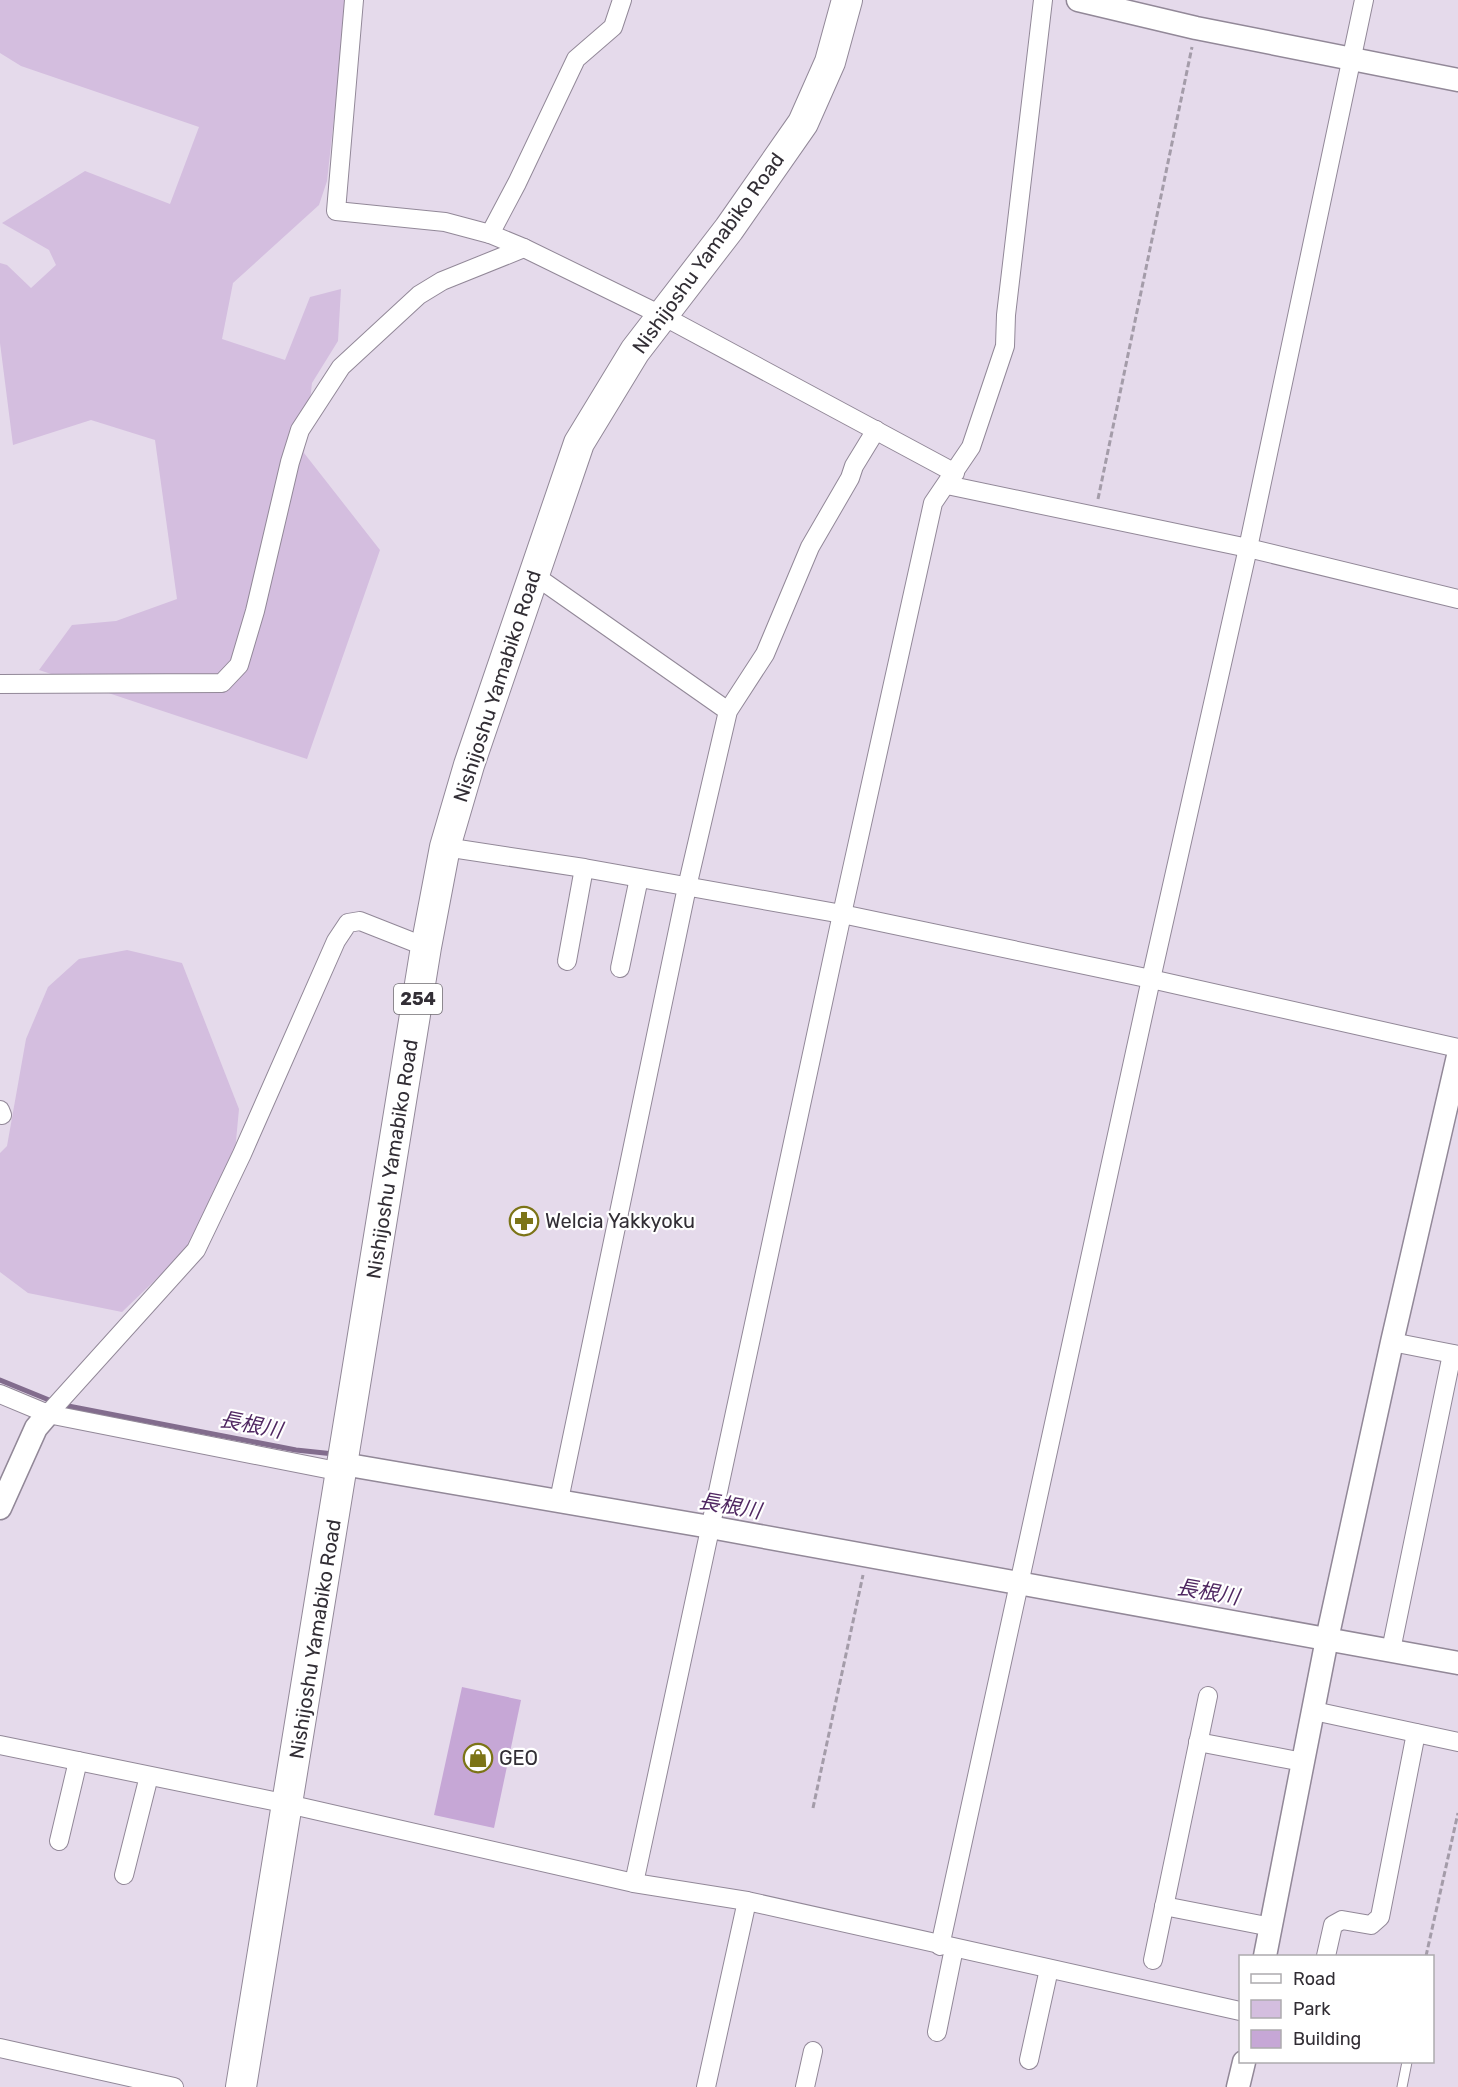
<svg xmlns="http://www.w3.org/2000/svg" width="1458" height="2087" viewBox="0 0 1458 2087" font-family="Rubik,'Noto Sans JP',sans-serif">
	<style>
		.green { fill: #d4bedf }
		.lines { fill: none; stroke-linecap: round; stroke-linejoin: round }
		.stream { stroke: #826c8d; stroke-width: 5 }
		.building { fill: #c6a7d6 }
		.service-casing { stroke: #928898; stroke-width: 11 }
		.minor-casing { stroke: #928898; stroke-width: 20 }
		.tertiary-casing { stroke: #928898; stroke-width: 25 }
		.trunk-casing { stroke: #928898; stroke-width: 32 }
		.path { stroke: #a49ca9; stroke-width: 3; stroke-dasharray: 6 3; stroke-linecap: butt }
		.service { stroke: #fff; stroke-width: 9 }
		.minor { stroke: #fff; stroke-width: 18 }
		.tertiary { stroke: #fff; stroke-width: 22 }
		.trunk { stroke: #fff; stroke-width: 30 }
		.labels { text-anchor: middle; stroke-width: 4.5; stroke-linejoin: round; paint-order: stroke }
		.shield { fill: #fff; stroke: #706d72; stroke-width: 1.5 }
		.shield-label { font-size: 18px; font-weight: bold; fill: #322e35 }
		.street-label { font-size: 20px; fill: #322e35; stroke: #fff }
		.poi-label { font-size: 20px; fill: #322e35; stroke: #fff; text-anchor: start }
		.water-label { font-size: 21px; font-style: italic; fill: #502862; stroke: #fff }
	</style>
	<rect width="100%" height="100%" fill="#e5daeb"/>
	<g class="green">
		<path d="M0 0H347L327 181 319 205 233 283 222 339 285 360 310 297 341 289 338 341 312 383 304 453 380 550 307 759 39 670 72 625 116 621 177 599 155 440 91 420 13 445 0 343V263L7 265 31 288 56 265 49 250 2 223 85 171 170 204 199 127 21 66 0 53Z"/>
		<path d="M127 950 182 963 239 1109 234 1162 201 1236 122 1312 28 1293 0 1272V1153L7 1146 26 1039 48 987 79 959Z"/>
	</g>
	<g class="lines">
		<g class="stream">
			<path d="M0 1380 54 1402"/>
			<path d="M63 1405 296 1450 334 1454"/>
		</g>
	</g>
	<path class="building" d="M462 1687 521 1700 494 1828 434 1815Z"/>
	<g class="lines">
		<g class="service-casing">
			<path id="service" d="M1402 2087 1407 2062"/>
		</g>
		<g class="minor-casing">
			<g id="minor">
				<path d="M354 0 336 211 445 222 490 234 524 248 663 316 955 473"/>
				<path d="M490 234 517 183 576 59 613 27 622 0"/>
				<path d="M947 485 1248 548 1458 599"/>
				<path d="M534 575 728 711"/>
				<path d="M0 684 222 683 239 665 255 611 290 462 300 430 341 367 419 295 442 281 524 248"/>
				<path d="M445 847 584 868 842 914 1151 979 1458 1048"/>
				<path d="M567 961 584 868"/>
				<path d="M620 968 639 878"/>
				<path d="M0 1110 2 1115"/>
				<path d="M1392 1342 1458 1355"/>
				<path d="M0 1394 48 1414 342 1472"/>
				<path d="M48 1414 196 1250 242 1154 336 941 348 923 360 921 426 947"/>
				<path d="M559 1500 687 887 728 711 765 654 810 547 850 478 854 466 876 430"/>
				<path d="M1391 1650 1452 1354"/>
				<path d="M1314 1711 1458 1742"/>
				<path d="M1198 1742 1303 1762"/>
				<path d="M0 1745 288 1804 634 1883 747 1901 1240 2011"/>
				<path d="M59 1841 78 1761"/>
				<path d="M124 1875 149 1776"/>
				<path d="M634 1883 842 914 933 503 971 447 1005 346 1006 315 1043 0"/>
				<path d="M1164 1906 1271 1927"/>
				<path d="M940 1946 1151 979 1248 548 1364 0"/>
				<path d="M1326 1956 1333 1925 1342 1920 1371 1925 1380 1917 1416 1733"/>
				<path d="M1153 1960 1208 1696"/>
				<path d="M937 2032 954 1948"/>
				<path d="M0 2048 174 2087"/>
				<path d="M1029 2060 1049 1969"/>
				<path d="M706 2087 747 1901"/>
				<path d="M805 2087 813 2051"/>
			</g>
		</g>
		<g class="tertiary-casing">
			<g id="tertiary">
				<path d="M1078 0 1196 28 1458 80"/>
				<path d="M343 1464 710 1527 1458 1663"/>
				<path d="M0 1508 36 1428 48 1414"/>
				<path d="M1265 1956 1327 1639 1392 1342 1458 1056"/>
				<path d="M1238 2087 1244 2062"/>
			</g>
		</g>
		<g class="trunk-casing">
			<path id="trunk" d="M241 2087 426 947 445 847 469 765 579 443 635 351 729 229 803 123 830 62 847 0"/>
		</g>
		<g class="path">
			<path d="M1098 499 1192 47"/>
			<path d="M813 1808 863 1575"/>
			<path d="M1426 1956 1458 1813"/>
		</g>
		<use href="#service" class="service"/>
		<use href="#minor" class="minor"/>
		<use href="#tertiary" class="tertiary"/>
		<use href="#trunk" class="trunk"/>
	</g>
	<defs>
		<g id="pharmacy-ring" transform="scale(1.5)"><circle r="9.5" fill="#fff" stroke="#7c7417" stroke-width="1.5"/><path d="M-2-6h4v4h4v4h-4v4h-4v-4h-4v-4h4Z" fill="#7c7417"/></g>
		<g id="shop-ring" transform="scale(1.5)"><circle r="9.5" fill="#fff" stroke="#7c7417" stroke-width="1.5"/><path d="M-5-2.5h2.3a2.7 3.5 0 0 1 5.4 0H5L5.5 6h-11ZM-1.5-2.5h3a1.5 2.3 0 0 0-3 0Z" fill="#7c7417"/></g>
	</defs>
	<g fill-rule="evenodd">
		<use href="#pharmacy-ring" x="524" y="1221"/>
		<use href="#shop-ring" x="478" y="1758"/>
	</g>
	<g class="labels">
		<rect class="shield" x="394" y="984" width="48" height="30" rx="4.5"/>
		<g class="shield-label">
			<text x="418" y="1005">254</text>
		</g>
		<g class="street-label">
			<text transform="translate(708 253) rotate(-54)" y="7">Nishijoshu Yamabiko Road</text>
			<text transform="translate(497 686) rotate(-72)" y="7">Nishijoshu Yamabiko Road</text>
			<text transform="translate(392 1159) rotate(-81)" y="7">Nishijoshu Yamabiko Road</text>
			<text transform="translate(315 1639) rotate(-81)" y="7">Nishijoshu Yamabiko Road</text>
		</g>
		<g class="poi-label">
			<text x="545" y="1228">Welcia Yakkyoku</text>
			<text x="499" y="1765">GEO</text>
		</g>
		<g class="water-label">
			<text transform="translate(251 1425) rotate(11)" y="7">長根川</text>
			<text transform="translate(730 1506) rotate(10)" y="7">長根川</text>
			<text transform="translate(1208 1592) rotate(10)" y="7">長根川</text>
		</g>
	</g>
	<rect x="1239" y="1955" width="195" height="108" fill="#ffffff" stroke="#adabae" stroke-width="1.5"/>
	<rect x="1251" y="1974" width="30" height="9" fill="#ffffff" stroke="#adabae" stroke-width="1.5"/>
	<text x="1293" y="1985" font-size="18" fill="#322e35">Road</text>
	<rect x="1251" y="2000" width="30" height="18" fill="#d4bedf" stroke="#adabae" stroke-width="1.5"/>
	<text x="1293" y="2015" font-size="18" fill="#322e35">Park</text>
	<rect x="1251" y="2030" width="30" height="18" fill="#c6a7d6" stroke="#adabae" stroke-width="1.5"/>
	<text x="1293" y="2045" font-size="18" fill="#322e35">Building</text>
</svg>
